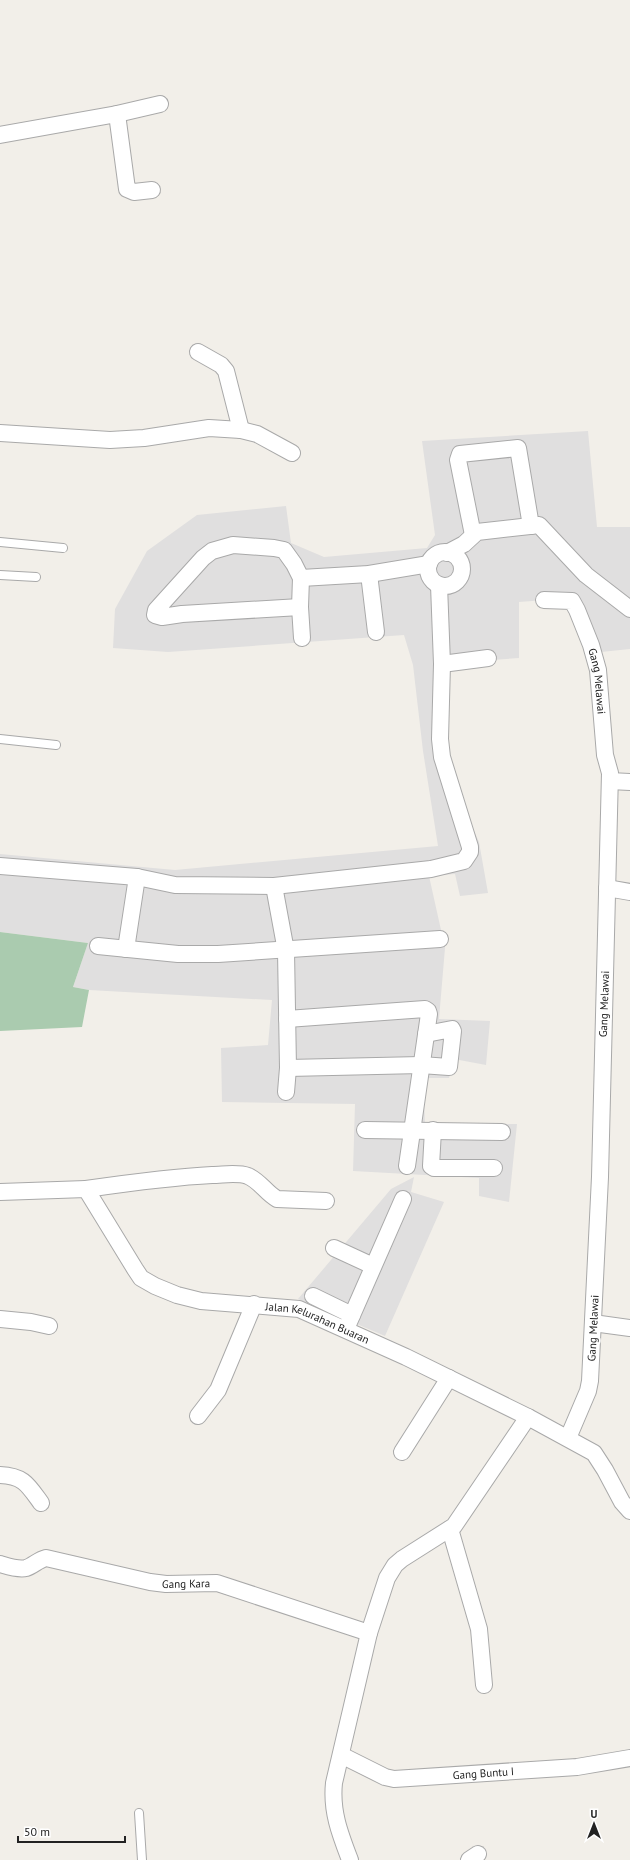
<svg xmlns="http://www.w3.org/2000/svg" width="630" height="1860" viewBox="0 0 630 1860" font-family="'PT Sans',sans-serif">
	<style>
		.residential { fill: #e0dfdf }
		.cemetery { fill: #aacbaf }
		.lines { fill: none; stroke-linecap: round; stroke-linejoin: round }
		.lane-casing { stroke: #a9a9a9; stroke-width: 10 }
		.street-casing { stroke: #a9a9a9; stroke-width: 18 }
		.lane { stroke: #fff; stroke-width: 8 }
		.street { stroke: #fff; stroke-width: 16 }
		.labels { text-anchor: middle; stroke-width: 4; stroke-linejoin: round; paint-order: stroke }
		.street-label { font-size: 11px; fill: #222; stroke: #fff }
	</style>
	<rect width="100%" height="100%" fill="#f2efe9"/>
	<g class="residential">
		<path d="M588 431 597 527H630V649L601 652 572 598 519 602V658L449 663 446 742 458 796 479 842 488 893 460 896 455 874 429 876 445 948 439 1019 490 1021 486 1065 454 1059 449 1078H423L425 1123 517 1124 509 1202 479 1196V1178L353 1171 355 1104 222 1102 221 1048 268 1045 272 1000 89 990 73 987 88 943 0 932V854L175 870 438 846 423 751 413 665 404 635 168 652 113 648 115 609 147 551 197 515 286 506 291 543 324 557 427 548 435 535 422 441Z"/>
		<path d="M414 1177 411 1192 444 1202 385 1336 298 1299 391 1189Z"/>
	</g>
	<path class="cemetery" d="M0 932 88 943 73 987 89 990 82 1027 0 1031Z"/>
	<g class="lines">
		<g class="lane-casing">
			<g id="lane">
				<path d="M0 542 63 548"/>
				<path d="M0 575 36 577"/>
				<path d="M0 739 56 745"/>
				<path d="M139 1813 142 1860"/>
			</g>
		</g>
		<g class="street-casing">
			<g id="street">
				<path d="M117 114 127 189 134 192 152 190"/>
				<path d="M0 135 117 114 160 104"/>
				<path d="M198 352 221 365 226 371 241 430"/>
				<path d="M0 433 110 440 144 438 209 428 241 430 257 434 292 453"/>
				<path d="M473 535 458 460 460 454 518 448 531 526"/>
				<path d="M233 545 274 548 284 550 294 564 301 578 300 607 182 614 162 617 155 615 156 610 203 558 212 551Z"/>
				<circle cx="445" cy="569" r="17"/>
				<path d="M447 553 464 544 477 532 539 525 586 575 630 609"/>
				<path d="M369 574 376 632"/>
				<path d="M301 578 369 574 429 564"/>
				<path id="s1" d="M544 600 572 601 577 610 591 645 598 670 605 755 610 773 600 1177 590 1381 588 1391 568 1438"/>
				<path d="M300 607 302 638"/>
				<path d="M442 664 488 658"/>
				<path d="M610 781 630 782"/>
				<path d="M0 866 137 877 175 885 274 886 431 869 464 861 470 852V847L442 757 440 739 442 664 439 585"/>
				<path d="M274 886 286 951 288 1068 286 1092"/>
				<path d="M607 888 630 892"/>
				<path d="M98 946 178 954H218L440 939"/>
				<path d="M126 949 137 877"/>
				<path d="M287 1019 425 1009 428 1011 429 1014 407 1166"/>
				<path d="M288 1068 421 1065 449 1067 453 1031 452 1029 426 1034"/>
				<path d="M365 1130 502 1132"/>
				<path d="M433 1130 431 1166 434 1168H494"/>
				<path d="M86 1189C128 1183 170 1177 212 1175 223 1175 237 1172 248 1176 260 1181 266 1193 277 1199L326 1201"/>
				<path id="s2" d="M0 1192 86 1189 135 1269 141 1278 155 1286 177 1295 201 1301 299 1309 406 1357 528 1417 594 1453 605 1470 622 1502 630 1511"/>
				<path d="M334 1248 373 1266"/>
				<path d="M313 1296 352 1315"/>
				<path d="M0 1319 31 1322 49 1326"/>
				<path d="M593 1323 630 1328"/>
				<path d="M346 1329 403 1199"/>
				<path d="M198 1416 218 1390 254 1304"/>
				<path d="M402 1452 449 1378"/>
				<path d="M0 1475C24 1476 28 1485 41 1503"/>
				<path d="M450 1529 479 1629 484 1685"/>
				<path id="s3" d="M0 1564C7 1566 18 1570 26 1568 33 1566 38 1560 46 1558L150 1582 166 1584 217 1583 369 1633"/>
				<path id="s4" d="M341 1755 385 1777 394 1779 577 1767 630 1758"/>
				<path d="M350 1860C340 1834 331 1811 334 1783L369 1633 387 1578 395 1565 402 1559 454 1526 528 1417"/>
				<path d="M469 1860 478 1854"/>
			</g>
		</g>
		<use href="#lane" class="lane"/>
		<use href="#street" class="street"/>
	</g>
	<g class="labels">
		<g class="street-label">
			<text dy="4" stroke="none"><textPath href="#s1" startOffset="113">Gang Melawai</textPath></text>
			<text transform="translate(604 1004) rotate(-88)" y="4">Gang Melawai</text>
			<text dy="4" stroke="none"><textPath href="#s2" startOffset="375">Jalan Kelurahan Buaran</textPath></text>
			<text transform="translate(593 1328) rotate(-87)" y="4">Gang Melawai</text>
			<text dy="4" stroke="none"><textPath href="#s3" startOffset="192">Gang Kara</textPath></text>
			<text dy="4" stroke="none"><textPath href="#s4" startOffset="148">Gang Buntu I</textPath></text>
		</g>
	</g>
	<g transform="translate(594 1824)" stroke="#ffffff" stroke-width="3" paint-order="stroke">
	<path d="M0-3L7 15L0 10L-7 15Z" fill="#222222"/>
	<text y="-6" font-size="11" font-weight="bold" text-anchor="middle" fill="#222222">U</text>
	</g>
	<path d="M18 1836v6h107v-6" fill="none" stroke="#222222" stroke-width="2"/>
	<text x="24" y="1836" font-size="12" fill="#222222" stroke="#ffffff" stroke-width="3" paint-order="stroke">50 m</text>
</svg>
